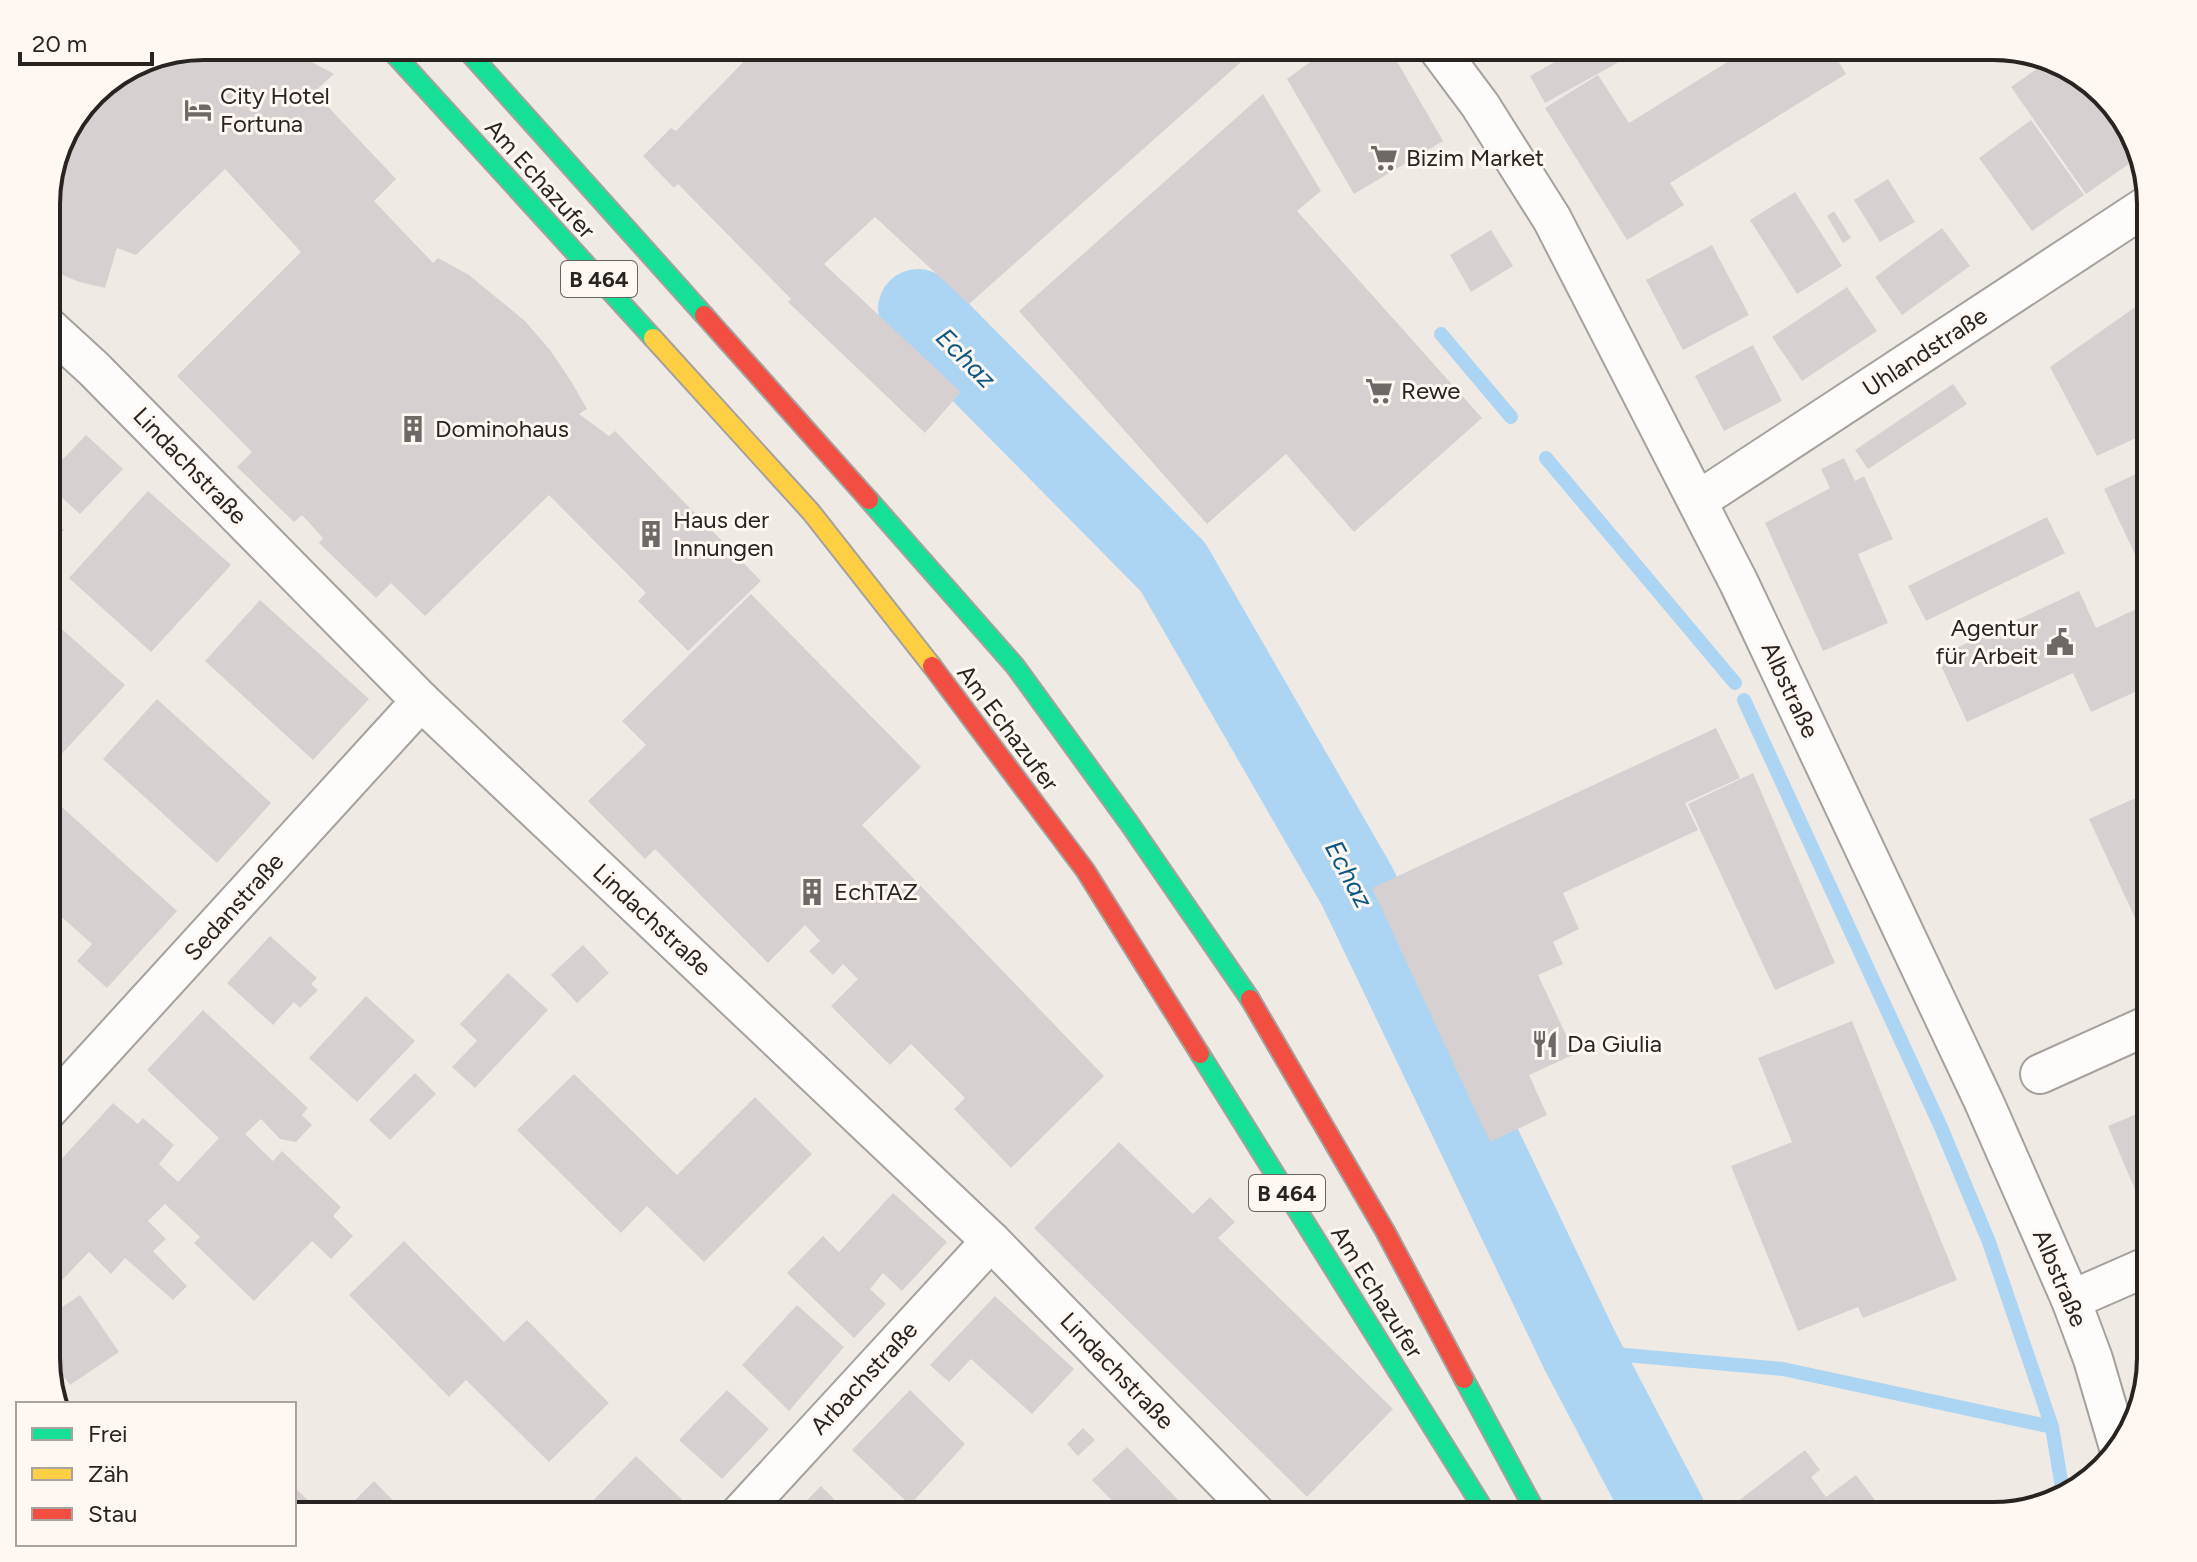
<svg xmlns="http://www.w3.org/2000/svg" width="2197" height="1562" viewBox="0 0 2197 1562" font-family="Figtree,sans-serif">
	<style>
		.lines { fill: none; stroke-linecap: round; stroke-linejoin: round }
		.stream { stroke: #abd5f2; stroke-width: 14 }
		.river { stroke: #abd5f2; stroke-width: 80 }
		.building { fill: #d6d1d0 }
		.street-casing { stroke: #a5a19d; stroke-width: 42 }
		.fast-casing { stroke: #a5a19d; stroke-width: 22 }
		.slow-casing { stroke: #a5a19d; stroke-width: 22 }
		.jam-casing { stroke: #a5a19d; stroke-width: 22 }
		.street { stroke: #fdfcfb; stroke-width: 38 }
		.fast { stroke: #16e098; stroke-width: 18 }
		.slow { stroke: #ffcf43; stroke-width: 18 }
		.jam { stroke: #f24e42; stroke-width: 18 }
		.labels { text-anchor: middle; stroke-width: 6; stroke-linejoin: round; paint-order: stroke }
		.shield { fill: #fef7f2; stroke: #686360; stroke-width: 2 }
		.shield-label { font-size: 22px; font-weight: bold; fill: #282421 }
		.poi-label { font-size: 24px; fill: #282421; stroke: #fef7f2; text-anchor: start }
		.street-label { font-size: 24px; fill: #282421; stroke: #fef7f2 }
		.water-label { font-size: 26px; font-style: italic; fill: #0d5881; stroke: #fef7f2 }
		.rim { fill: none; stroke: #282421; stroke-width: 4 }
	</style>
	<rect width="100%" height="100%" fill="#f0eae5"/>
	<g class="lines">
		<g class="stream">
			<path d="M1441 334 1511 417"/>
			<path d="M1546 458 1735 683"/>
			<path d="M1744 700 1940 1125 1989 1242 2052 1427 2061 1481 2062 1500"/>
			<path d="M1580 1351 1783 1369 2052 1427"/>
		</g>
		<path class="river" d="M918 309 1173 567 1357 886 1580 1351 1667 1516"/>
	</g>
	<g class="building">
		<path d="M204 46H282L334 74 314 92 396 179 374 201 433 263 438 258 469 275 525 321 550 350 571 381 587 409 579 414 609 436 615 431 761 581 688 651 638 601 646 593 549 495 425 616 391 583 376 598 319 543 323 538 302 515 294 522 237 467 252 452 177 376 301 252 225 169 136 255 117 248 105 288 79 282 58 273 46 258V193L50 180 54 179 52 174 63 134 100 86 144 58Z"/>
		<path d="M759 46H1259L969 304 875 217 824 264 961 392 925 433 788 302 791 299 678 184 674 188 643 156 671 128 676 131Z"/>
		<path d="M1264 46H1294L1275 61Z"/>
		<path d="M1332 46H1388L1443 141 1354 194 1287 79Z"/>
		<path d="M1583 46H1609L1619 62 1545 103 1530 76Z"/>
		<path d="M1731 46H1829L1846 74 1670 183 1684 205 1627 240 1545 108 1598 75 1629 123 1737 56Z"/>
		<path d="M2045 63 2089 78 2134 134 2140 156 2086 194 2011 87Z"/>
		<path d="M1263 94 1321 191 1297 211 1482 418 1354 532 1286 454 1207 524 1019 311Z"/>
		<path d="M2031 120 2084 195 2032 231 1979 158Z"/>
		<path d="M1888 179 1915 222 1880 242 1854 200Z"/>
		<path d="M1795 192 1842 266 1797 294 1750 220Z"/>
		<path d="M1834 211 1851 238 1843 243 1827 216Z"/>
		<path d="M1942 228 1970 266 1902 315 1875 277Z"/>
		<path d="M1491 230 1513 266 1471 292 1450 255Z"/>
		<path d="M1712 245 1749 315 1683 350 1646 280Z"/>
		<path d="M1847 287 1877 331 1802 381 1772 337Z"/>
		<path d="M2151 296V431L2097 456 2050 367Z"/>
		<path d="M1753 345 1782 401 1724 431 1695 376Z"/>
		<path d="M1953 384 1967 404 1868 469 1855 450Z"/>
		<path d="M86 435 123 469 80 514 58 494 54 499 46 492V477Z"/>
		<path d="M1844 458 1855 481 1864 476 1893 539 1858 554 1888 623 1823 651 1765 523 1830 488 1821 469Z"/>
		<path d="M2151 467V588L2104 489Z"/>
		<path d="M148 491 231 565 151 652 69 578Z"/>
		<path d="M46 514 64 530 46 548Z"/>
		<path d="M2047 517 2065 553 1926 621 1908 586Z"/>
		<path d="M2079 591 2096 628 2151 602V698L2146 687 2091 712 2073 673 1967 722 1937 657Z"/>
		<path d="M751 594 921 767 862 825 1104 1076 1011 1168 954 1109 965 1098 911 1044 890 1065 831 1006 858 979 843 964 833 975 809 951 820 941 805 925 768 963 655 849 645 859 588 801 646 745 622 721Z"/>
		<path d="M260 600 369 699 313 760 205 661Z"/>
		<path d="M46 615 125 685 46 771Z"/>
		<path d="M157 699 271 803 217 863 103 759Z"/>
		<path d="M1716 728 1740 778 1685 803 1698 830 1563 893 1579 929 1553 942 1563 964 1538 975 1575 1054 1529 1075 1547 1115 1490 1142 1372 888Z"/>
		<path d="M1753 773 1835 963 1775 990 1688 804Z"/>
		<path d="M2151 791V915L2137 922 2089 819Z"/>
		<path d="M54 800 177 911 107 988 77 961 92 944 46 903V808Z"/>
		<path d="M270 936 317 978 311 984 318 990 300 1008 294 1002 273 1025 227 983Z"/>
		<path d="M583 945 609 973 577 1003 551 975Z"/>
		<path d="M508 973 548 1010 475 1088 452 1067 477 1041 460 1024Z"/>
		<path d="M366 996 415 1041 357 1102 309 1058Z"/>
		<path d="M203 1010 308 1108 302 1115 312 1125 296 1142 280 1139 261 1119 245 1134 273 1161 282 1151 341 1207 333 1216 353 1236 331 1259 312 1241 254 1301 194 1243 200 1237 165 1204 148 1221 166 1239 153 1251 187 1286 173 1300 125 1258 111 1274 89 1252 46 1297V1176L113 1103 138 1124 143 1118 174 1145 159 1164 178 1182 219 1138 147 1070Z"/>
		<path d="M1852 1021 1957 1280 1863 1318 1858 1307 1798 1331 1731 1166 1792 1142 1758 1058Z"/>
		<path d="M415 1073 436 1094 390 1140 369 1120Z"/>
		<path d="M574 1074 677 1175 755 1097 812 1154 704 1262 647 1206 621 1233 517 1130Z"/>
		<path d="M2151 1108V1185L2136 1192 2108 1126Z"/>
		<path d="M1119 1142 1193 1214 1210 1197 1235 1222 1218 1238 1393 1409 1307 1497 1034 1228Z"/>
		<path d="M893 1193 947 1242 902 1291 883 1273 870 1289 886 1304 854 1338 787 1273 823 1236 839 1252Z"/>
		<path d="M404 1241 504 1342 527 1320 609 1403 549 1462 466 1380 449 1397 349 1295Z"/>
		<path d="M80 1295 119 1352 70 1385 46 1352V1318Z"/>
		<path d="M995 1296 1074 1369 1032 1414 971 1359 949 1382 930 1365Z"/>
		<path d="M797 1305 844 1347 789 1411 742 1365Z"/>
		<path d="M727 1390 769 1429 722 1479 679 1440Z"/>
		<path d="M910 1390 965 1444 910 1505 852 1450Z"/>
		<path d="M1083 1428 1095 1440 1078 1456 1067 1444Z"/>
		<path d="M1127 1447 1183 1505 1173 1516H1127L1092 1480Z"/>
		<path d="M1805 1450 1820 1470 1811 1477 1826 1497 1856 1475 1887 1516H1749L1738 1501Z"/>
		<path d="M636 1456 694 1511 689 1516H582L580 1514Z"/>
		<path d="M374 1481 408 1516H329L335 1510 340 1515Z"/>
		<path d="M821 1486 851 1516H791Z"/>
		<path d="M294 1487 312 1504 299 1516H294Z"/>
	</g>
	<g class="lines">
		<g class="street-casing">
			<g id="street">
				<path d="M1436 46 1480 105 1552 219 1739 583 1984 1102 2071 1300 2093 1359 2120 1451"/>
				<path d="M46 325 94 369 421 701 991 1241 1258 1516"/>
				<path d="M1699 500 2151 203"/>
				<path d="M2040 1074 2151 1024"/>
				<path d="M46 1112 421 701"/>
				<path d="M2071 1300 2151 1265"/>
				<path d="M738 1516 991 1241"/>
			</g>
		</g>
		<g class="fast-casing">
			<g id="fast">
				<path d="M387 46 653 338"/>
				<path d="M463 46 704 315"/>
				<path d="M869 500 1015 666 1129 823 1250 999"/>
				<path d="M1200 1054 1488 1516"/>
				<path d="M1464 1379 1538 1516"/>
			</g>
		</g>
		<g class="slow-casing">
			<path id="slow" d="M653 338 811 512 932 666"/>
		</g>
		<g class="jam-casing">
			<g id="jam">
				<path d="M704 315 869 500"/>
				<path d="M932 666 1085 870 1200 1054"/>
				<path d="M1250 999 1385 1231 1464 1379"/>
			</g>
		</g>
		<use href="#street" class="street"/>
		<use href="#fast" class="fast"/>
		<use href="#slow" class="slow"/>
		<use href="#jam" class="jam"/>
	</g>
	<defs>
		<g id="hotel-bare" transform="scale(2.16)"><path d="M-6-4.5h1.5V1H6V5H4.5V3h-9V5H-6ZM-4 0a1.8 1.8 0 1 1 3.6 0ZM.5 0V-2.5h3Q6-2.5 6 0Z" fill="#6e6966" stroke="#fef7f2" stroke-width="2.5" paint-order="stroke"/></g>
		<g id="supermarket-bare" transform="scale(2.16)"><path d="M-6-5.5h2.5l.6 2H6L4.5 2H-2.5L-4.4-4H-6ZM-1.5 3.2a1.3 1.3 0 1 0 .1 0ZM3 3.2a1.3 1.3 0 1 0 .1 0Z" fill="#6e6966" stroke="#fef7f2" stroke-width="2.5" paint-order="stroke"/></g>
		<g id="building-bare" transform="scale(2.16)"><path d="M-4-6H4V6H1V3H-1V6H-4ZM-2.5-4.3h1.7v1.8h-1.7ZM.8-4.3h1.7v1.8H.8ZM-2.5-1h1.7V.8h-1.7ZM.8-1h1.7V.8H.8Z" fill="#6e6966" stroke="#fef7f2" stroke-width="2.5" paint-order="stroke"/></g>
		<g id="civic-bare" transform="scale(2.16)"><path d="M-.6-6.5H3V-4.5H.6V-3L4-1V1h2V6H-6V1h2V-1L-.6-3ZM-1.2 2.5V6h2.4V2.5Z" fill="#6e6966" stroke="#fef7f2" stroke-width="2.5" paint-order="stroke"/></g>
		<g id="restaurant-bare" transform="scale(2.16)"><path d="M-5-6h1v4h1v-4h1v4h1v-4h1v5L-1.5 .5V6h-2V.5L-5-1ZM5-6V6H3V1.5H1.5Q1.5-4 5-6Z" fill="#6e6966" stroke="#fef7f2" stroke-width="2.5" paint-order="stroke"/></g>
	</defs>
	<g fill-rule="evenodd">
		<use href="#hotel-bare" x="198" y="110"/>
		<use href="#supermarket-bare" x="1384" y="158"/>
		<use href="#supermarket-bare" x="1379" y="391"/>
		<use href="#building-bare" x="413" y="429"/>
		<use href="#building-bare" x="651" y="534"/>
		<use href="#civic-bare" x="2060" y="642"/>
		<use href="#building-bare" x="812" y="892"/>
		<use href="#restaurant-bare" x="1545" y="1044"/>
	</g>
	<g class="labels">
		<g class="shield">
			<rect x="561" y="261" width="76" height="36" rx="6"/>
			<rect x="1249" y="1175" width="76" height="36" rx="6"/>
		</g>
		<g class="shield-label">
			<text x="599" y="287">B 464</text>
			<text x="1287" y="1201">B 464</text>
		</g>
		<g class="poi-label">
			<text x="220" y="104">City Hotel<tspan x="220" dy="28">Fortuna</tspan></text>
			<text x="1406" y="166">Bizim Market</text>
			<text x="1401" y="399">Rewe</text>
			<text x="435" y="437">Dominohaus</text>
			<text x="673" y="528">Haus der<tspan x="673" dy="28">Innungen</tspan></text>
			<text x="2038" y="636" text-anchor="end">Agentur<tspan x="2038" dy="28">für Arbeit</tspan></text>
			<text x="834" y="900">EchTAZ</text>
			<text x="1567" y="1052">Da Giulia</text>
		</g>
		<g class="street-label">
			<text transform="translate(540 179) rotate(48)" y="8">Am Echazufer</text>
			<text transform="translate(1925 352) rotate(-33)" y="8">Uhlandstraße</text>
			<text transform="translate(190 466) rotate(46)" y="8">Lindachstraße</text>
			<text transform="translate(1790 690) rotate(65)" y="8">Albstraße</text>
			<text transform="translate(1008 728) rotate(53)" y="8">Am Echazufer</text>
			<text transform="translate(234 907) rotate(-48)" y="8">Sedanstraße</text>
			<text transform="translate(652 920) rotate(43)" y="8">Lindachstraße</text>
			<text transform="translate(2060 1278) rotate(67)" y="8">Albstraße</text>
			<text transform="translate(1377 1292) rotate(58)" y="8">Am Echazufer</text>
			<text transform="translate(1117 1371) rotate(46)" y="8">Lindachstraße</text>
			<text transform="translate(864 1378) rotate(-47)" y="8">Arbachstraße</text>
		</g>
		<g class="water-label">
			<text transform="translate(966 358) rotate(45)" y="9">Echaz</text>
			<text transform="translate(1349 874) rotate(62)" y="9">Echaz</text>
		</g>
	</g>
	<path d="M0 0H2197V1562H0ZM204 60H1993A144 144 0 0 1 2137 204V1358A144 144 0 0 1 1993 1502H204A144 144 0 0 1 60 1358V204A144 144 0 0 1 204 60Z" fill="#fef7f2" fill-rule="evenodd"/>
	<path class="rim" d="M204 60H1993A144 144 0 0 1 2137 204V1358A144 144 0 0 1 1993 1502H204A144 144 0 0 1 60 1358V204A144 144 0 0 1 204 60Z"/>
	<rect x="16" y="1402" width="280" height="144" fill="#fef7f2" stroke="#a8a39e" stroke-width="2"/>
	<rect x="32" y="1428" width="40" height="12" fill="#16e098" stroke="#a8a39e" stroke-width="2"/>
	<text x="88" y="1442" font-size="24" fill="#282421">Frei</text>
	<rect x="32" y="1468" width="40" height="12" fill="#ffcf43" stroke="#a8a39e" stroke-width="2"/>
	<text x="88" y="1482" font-size="24" fill="#282421">Zäh</text>
	<rect x="32" y="1508" width="40" height="12" fill="#f24e42" stroke="#a8a39e" stroke-width="2"/>
	<text x="88" y="1522" font-size="24" fill="#282421">Stau</text>
	<path d="M20 52v12h132v-12" fill="none" stroke="#282421" stroke-width="4"/>
	<text x="32" y="52" font-size="24" fill="#282421" stroke="#fef7f2" stroke-width="6" paint-order="stroke">20 m</text>
</svg>
